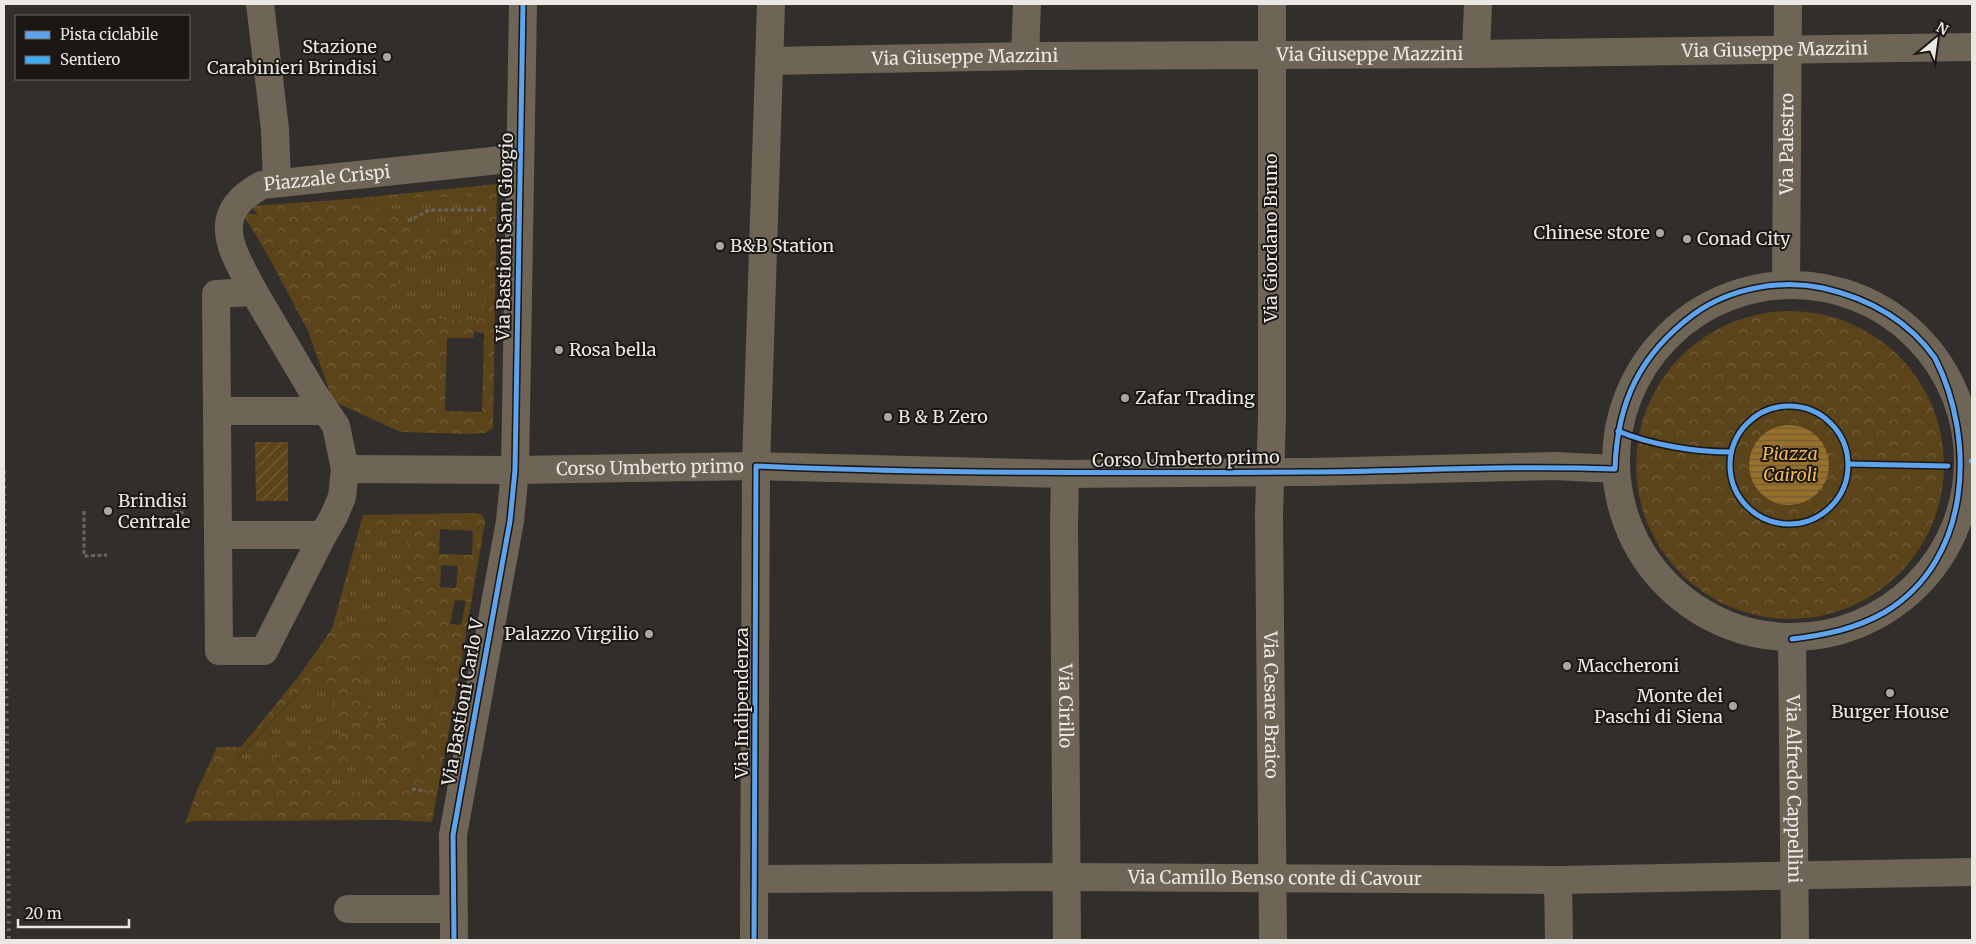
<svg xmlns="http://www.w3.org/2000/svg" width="1976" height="944" viewBox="0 0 1976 944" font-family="Merriweather,serif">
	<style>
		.grass { fill: url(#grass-tufts) }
		.park { fill: url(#park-crowns); fill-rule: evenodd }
		.garden { fill: url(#garden-furrows) }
		.water { fill: url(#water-rules) }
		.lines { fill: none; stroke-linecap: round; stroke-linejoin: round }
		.path { stroke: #6b645b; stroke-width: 3; stroke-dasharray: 4 2.5; stroke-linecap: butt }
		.minor { stroke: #6e6557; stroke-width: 28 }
		.rail { stroke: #6c665e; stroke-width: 4; stroke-dasharray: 2.5 5; stroke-linecap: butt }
		.quiet { stroke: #3fa9f5; stroke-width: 4; stroke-dasharray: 8 4; stroke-linecap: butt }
		.cycleway-casing { stroke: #1a1714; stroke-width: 8 }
		.cycleway { stroke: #60a3ed; stroke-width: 5 }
		.poi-dot { fill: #aaa7a3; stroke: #1a1714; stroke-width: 2 }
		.labels { text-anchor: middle; stroke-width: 4; stroke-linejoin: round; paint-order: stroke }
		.poi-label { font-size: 18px; fill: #ebe8e4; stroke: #1a1714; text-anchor: start }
		.street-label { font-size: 18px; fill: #ebe8e4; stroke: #1a1714 }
		.park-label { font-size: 18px; font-style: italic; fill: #f5ba56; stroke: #1a1714 }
	</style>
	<defs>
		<pattern id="grass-tufts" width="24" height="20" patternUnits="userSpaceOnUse" patternTransform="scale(1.25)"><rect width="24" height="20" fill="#5b441a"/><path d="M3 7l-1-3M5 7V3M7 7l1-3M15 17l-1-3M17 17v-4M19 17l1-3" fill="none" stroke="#735f3b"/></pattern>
		<pattern id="park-crowns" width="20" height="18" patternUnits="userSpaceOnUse" patternTransform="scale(1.25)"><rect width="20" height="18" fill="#5b441a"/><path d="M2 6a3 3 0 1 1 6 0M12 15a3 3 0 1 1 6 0" fill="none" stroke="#735f3b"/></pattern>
		<pattern id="garden-furrows" width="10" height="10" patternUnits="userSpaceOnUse" patternTransform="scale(1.25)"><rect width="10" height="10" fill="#5b441a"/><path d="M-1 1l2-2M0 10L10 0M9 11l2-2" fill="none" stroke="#735f3b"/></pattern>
		<pattern id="water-rules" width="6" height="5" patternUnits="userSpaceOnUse" patternTransform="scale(1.25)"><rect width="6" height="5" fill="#97702c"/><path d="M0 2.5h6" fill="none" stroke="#735d37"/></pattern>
	</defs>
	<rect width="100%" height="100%" fill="#312e2b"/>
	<g class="grass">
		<path d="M474 194 472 240 457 241 359 201Z"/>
		<path d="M409 249 452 263 486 262 484 320H445L387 309Z"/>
		<path d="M367 524 409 528 403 631 342 625Z"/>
		<path d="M359 660 441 664 420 783 371 723Z"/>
		<path d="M319 670 324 671 342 736 243 769 237 767 238 759Z"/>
		<path d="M366 758 370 792 332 794 331 767Z"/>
	</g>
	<g class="park">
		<path d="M497 184 493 428 485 433 467 434 400 432 333 401 308 331 271 261 242 212 258 215 251 206 349 199ZM474 195 472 240 457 241 360 201ZM409 250 452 263 486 262 483 319 445 320 388 309ZM474 332 484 333 482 412 445 411 447 338H473Z"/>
		<circle cx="1790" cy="465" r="154"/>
		<path d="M474 513 482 514 485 522 456 693 432 822 394 820 193 821 185 824 198 788 217 747H241L298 677 332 629 363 515ZM367 525 409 528 402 631 342 625ZM440 529 473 531 472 555 439 554ZM441 565 458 566 456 588 440 587ZM455 600 466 601 461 625 450 624ZM359 660 441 664 420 782 399 719 371 723ZM319 670 324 671 341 736 244 769 237 767 238 758ZM366 759 370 792 332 793 331 767Z"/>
	</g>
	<path class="garden" d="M255 442H288V501H256Z"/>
	<circle class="water" cx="1789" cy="465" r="40"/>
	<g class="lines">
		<g class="path">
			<path d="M408 221 429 210H486"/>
			<circle cx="1789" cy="465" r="59"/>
			<path d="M1633 437 1707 452H1731"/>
			<path d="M1849 464 1948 466"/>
			<path d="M84 511V556L107 555"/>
			<path d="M173 512 185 513"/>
			<path d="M412 789 426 791"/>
		</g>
		<g class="minor">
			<path d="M260 4 275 129 277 183"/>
			<path id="s1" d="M1272 4V416L1269 515 1273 940"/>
			<path d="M1476 54 1478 4"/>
			<path d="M1025 56 1027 4"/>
			<path id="s2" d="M769 61 1025 56 1476 54 1972 47"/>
			<circle cx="1792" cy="461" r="176"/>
			<path id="s3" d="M1786 285 1788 4"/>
			<path d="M254 292 313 392 336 426 345 469 342 497 334 516 323 535H218L216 294Z"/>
			<path id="s4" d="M254 292C232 250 207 214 262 185L520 158"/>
			<path d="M217 411H325"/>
			<path id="s5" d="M345 469 515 470 756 466 1065 474 1309 472 1555 466 1615 469"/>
			<path id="s6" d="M1065 474 1064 525 1067 940"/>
			<path d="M218 535 219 651H264L323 535"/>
			<path id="s7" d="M1792 639 1795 940"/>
			<path id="s8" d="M755 879 1066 877 1558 880 1972 872"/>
			<path d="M1558 880 1559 940"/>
			<path d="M348 909H453"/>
			<path d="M454 940 453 835 510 521 515 470 523 4"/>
			<path d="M754 940 756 466 771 4"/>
		</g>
		<path class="rail" d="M4 471 9 940"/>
		<path class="quiet" d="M1969 461H1972"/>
		<g class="cycleway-casing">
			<g id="cycleway">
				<circle cx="1789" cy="465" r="59"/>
				<path d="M1618 431C1651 445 1695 452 1731 452"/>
				<path d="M1849 464 1948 466"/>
				<path d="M454 940 453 835 510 521 515 470 523 4"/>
				<path d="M754 940 756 466C940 474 1124 473 1309 472 1411 471 1513 465 1615 469 1617 402 1640 354 1694 314 1730 288 1780 279 1823 288 1867 298 1908 320 1935 358 1976 439 1972 560 1885 612 1856 629 1825 635 1792 639"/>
			</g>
		</g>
		<use href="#cycleway" class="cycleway"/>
	</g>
	<g class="poi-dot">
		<circle cx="387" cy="57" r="5"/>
		<circle cx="1660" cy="233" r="5"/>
		<circle cx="1687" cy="239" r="5"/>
		<circle cx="720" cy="246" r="5"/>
		<circle cx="559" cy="350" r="5"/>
		<circle cx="1125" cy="398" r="5"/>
		<circle cx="888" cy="417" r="5"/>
		<circle cx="108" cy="511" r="5"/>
		<circle cx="649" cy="634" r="5"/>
		<circle cx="1567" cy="666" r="5"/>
		<circle cx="1890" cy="693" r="5"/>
		<circle cx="1733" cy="706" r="5"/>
	</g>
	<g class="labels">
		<g class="poi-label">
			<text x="377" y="53" text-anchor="end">Stazione<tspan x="377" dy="21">Carabinieri Brindisi</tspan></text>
			<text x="1650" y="239" text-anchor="end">Chinese store</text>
			<text x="1697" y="245">Conad City</text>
			<text x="730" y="252">B&amp;B Station</text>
			<text x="569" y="356">Rosa bella</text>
			<text x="1135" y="404">Zafar Trading</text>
			<text x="898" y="423">B &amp; B Zero</text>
			<text x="118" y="507">Brindisi<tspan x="118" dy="21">Centrale</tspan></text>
			<text x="639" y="640" text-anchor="end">Palazzo Virgilio</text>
			<text x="1577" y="672">Maccheroni</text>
			<text x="1723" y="702" text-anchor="end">Monte dei<tspan x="1723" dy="21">Paschi di Siena</tspan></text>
			<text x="1890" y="718" text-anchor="middle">Burger House</text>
		</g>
		<g class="street-label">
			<text dy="6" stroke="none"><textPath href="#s2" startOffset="1006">Via Giuseppe Mazzini</textPath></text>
			<text dy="6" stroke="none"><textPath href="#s2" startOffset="601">Via Giuseppe Mazzini</textPath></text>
			<text dy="6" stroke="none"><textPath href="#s2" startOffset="196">Via Giuseppe Mazzini</textPath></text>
			<text dy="6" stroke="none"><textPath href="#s3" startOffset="141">Via Palestro</textPath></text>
			<text dy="6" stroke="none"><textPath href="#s4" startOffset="192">Piazzale Crispi</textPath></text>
			<text transform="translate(505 237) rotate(-89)" y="6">Via Bastioni San Giorgio</text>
			<text transform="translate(1271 238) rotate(-90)" y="6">Via Giordano Bruno</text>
			<text transform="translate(1186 459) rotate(-1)" y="6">Corso Umberto primo</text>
			<text dy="6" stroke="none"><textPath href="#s5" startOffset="305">Corso Umberto primo</textPath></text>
			<text transform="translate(463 702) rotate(-80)" y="6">Via Bastioni Carlo V</text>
			<text transform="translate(742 703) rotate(-90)" y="6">Via Indipendenza</text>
			<text dy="6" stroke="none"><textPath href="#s1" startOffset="701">Via Cesare Braico</textPath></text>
			<text dy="6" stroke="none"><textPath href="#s6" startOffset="232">Via Cirillo</textPath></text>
			<text dy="6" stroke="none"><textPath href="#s7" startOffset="150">Via Alfredo Cappellini</textPath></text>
			<text dy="6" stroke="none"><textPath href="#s8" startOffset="520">Via Camillo Benso conte di Cavour</textPath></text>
		</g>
		<g class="park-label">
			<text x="1790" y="460">Piazza<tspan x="1790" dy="21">Cairoli</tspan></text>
		</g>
	</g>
	<rect width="1976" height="944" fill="none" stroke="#ebe8e4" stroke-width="10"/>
	<rect x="15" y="15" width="175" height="65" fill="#1a1714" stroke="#6e6b67"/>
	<rect x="25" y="31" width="25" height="8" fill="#60a3ed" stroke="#6e6b67"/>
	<text x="60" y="40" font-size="15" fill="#ebe8e4">Pista ciclabile</text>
	<rect x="25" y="56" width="25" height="8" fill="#3fa9f5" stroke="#6e6b67"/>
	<text x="60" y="65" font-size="15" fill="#ebe8e4">Sentiero</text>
	<g transform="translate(1936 40) rotate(29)" stroke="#1a1714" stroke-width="4" paint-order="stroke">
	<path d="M0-4L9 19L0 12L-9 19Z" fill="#ebe8e4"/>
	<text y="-8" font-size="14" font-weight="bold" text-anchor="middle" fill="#ebe8e4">N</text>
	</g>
	<path d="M18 919v8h111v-8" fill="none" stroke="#ebe8e4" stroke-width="2.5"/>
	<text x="25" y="919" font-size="15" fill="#ebe8e4" stroke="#1a1714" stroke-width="4" paint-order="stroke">20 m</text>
</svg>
